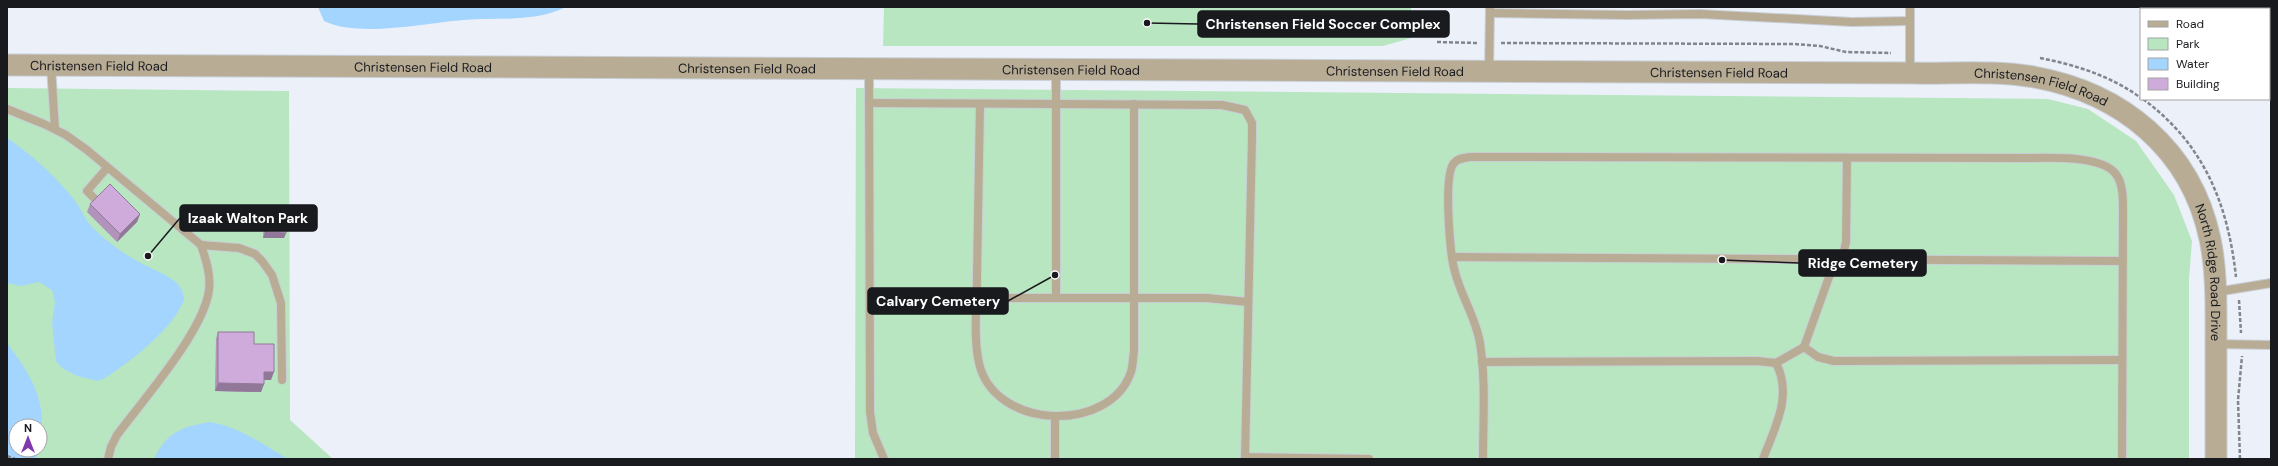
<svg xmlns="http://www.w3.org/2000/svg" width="2278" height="466" viewBox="0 0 2278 466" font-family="'DM Sans',sans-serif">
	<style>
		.green { fill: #b7e6c0; fill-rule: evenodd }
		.water { fill: #a4d5fe }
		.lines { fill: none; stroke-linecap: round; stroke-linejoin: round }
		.service-casing { stroke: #c9ced6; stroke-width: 10 }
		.tertiary-casing { stroke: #c9ced6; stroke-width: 23 }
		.path { stroke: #82858b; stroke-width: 2.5; stroke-dasharray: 4 2; stroke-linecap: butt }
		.service { stroke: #b8ac95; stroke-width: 8 }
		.tertiary { stroke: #b8ac95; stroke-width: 21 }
		.wall { fill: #b293bc }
		.shaded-wall { fill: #917899 }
		.building { fill: #cfabdb; stroke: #917899 }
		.labels { text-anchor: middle; stroke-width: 3; stroke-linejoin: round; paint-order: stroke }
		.street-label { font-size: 13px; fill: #191a1e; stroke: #fff }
		.leader { fill: none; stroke: #191a1e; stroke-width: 1.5 }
		.callout-dot { fill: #191a1e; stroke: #fff; stroke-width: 1.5 }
		.callout { fill: #191a1e; stroke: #191a1e; stroke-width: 1.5 }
		.callout-label { font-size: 14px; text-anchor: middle; font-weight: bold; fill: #fff }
	</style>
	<rect width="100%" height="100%" fill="#ebf0f9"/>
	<g class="green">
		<path d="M884 7H1411V38L1383 46H883Z"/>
		<path d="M7 88 289 91 290 420 333 459H7ZM16 426H40V450H16Z"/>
		<path d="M856 88 2048 99 2088 109 2136 141 2174 195 2192 241 2189 279V459H855Z"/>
	</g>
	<g class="water">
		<path d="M318 7H566C534 23 497 17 463 20 425 23 359 38 324 21Z"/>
		<path d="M7 138C32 155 53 174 72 197 80 206 84 219 92 227 108 243 129 258 149 267 164 275 184 281 184 300 173 329 130 362 105 378L98 381 77 376 62 368 56 361 52 323 55 302 52 290 39 282 21 286 7 283Z"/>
		<path d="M7 343C31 375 48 401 40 443V426H16V450H38L36 459H7Z"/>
		<path d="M210 422C239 427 262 444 288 459H154C167 432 181 427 210 422Z"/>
	</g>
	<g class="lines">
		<g class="service-casing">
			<g id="service">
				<path d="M1910 7V73"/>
				<path d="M1490 13 1626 15 1700 14 1852 22 1910 21"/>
				<path d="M51 66 55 129"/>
				<path d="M869 70 870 412 873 433 884 459"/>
				<path d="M1056 71V297"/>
				<path d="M1489 71 1490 7"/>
				<path d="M869 103 1222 105 1245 110 1252 123V137L1245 459"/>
				<path d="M980 104C979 161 978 218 977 276 977 304 973 336 979 363 994 430 1110 434 1131 372 1133 365 1133 358 1134 351V104"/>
				<path d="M7 109 44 124 66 135 87 150 201 245 239 248 255 254 262 261 272 275 281 303 282 380"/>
				<path d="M98 202 87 191 107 168"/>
				<path d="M1452 257 2123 261"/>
				<path d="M2216 292 2271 283"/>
				<path d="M871 298H1207L1248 302"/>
				<path d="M2216 344 2271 345"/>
				<path d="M1804 347 1818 357 1834 361 2122 360"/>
				<path d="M1482 362 1757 361 1776 363 1804 347 1829 277 1844 251 1846 242 1847 158"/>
				<path d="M1055 416V459"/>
				<path d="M1245 457 1369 459"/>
				<path d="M108 459 111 447 117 435C143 400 204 331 209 290 211 275 206 260 201 245"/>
				<path d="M1483 459C1483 421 1486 381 1480 343 1476 318 1461 296 1455 272 1450 255 1443 175 1454 163 1458 158 1464 158 1470 157L2026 158C2049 158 2100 155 2115 173 2124 183 2123 203 2123 215L2122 459"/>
				<path d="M1763 459C1775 427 1793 396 1776 363"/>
			</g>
		</g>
		<g class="tertiary-casing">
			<g id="tertiary">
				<path id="s1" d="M7 65 1910 73C1951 74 1994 70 2034 77 2122 93 2191 149 2210 239 2217 272 2216 307 2216 341 2216 380 2216 420 2216 459"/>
			</g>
		</g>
		<g class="path">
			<path d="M1437 42 1478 43"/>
			<path d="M1501 43 1794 44 1820 46 1846 52 1891 53"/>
			<path d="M2040 58C2076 65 2111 76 2141 98"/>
			<path d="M2143 99C2204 144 2228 204 2236 277"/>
			<path d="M2239 300 2241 333"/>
			<path d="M7 456 15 459"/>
			<path d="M2240 459 2238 400 2242 356"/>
		</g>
		<use href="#service" class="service"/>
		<use href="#tertiary" class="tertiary"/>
	</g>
	<g class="wall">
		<path d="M90 204 140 214 137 222 117 242 87 212Z"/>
		<path d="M266 213 286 233 284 238H263L264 218Z"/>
		<path d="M218 332 254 344 271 380H264V384L261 392 215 391 216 339Z"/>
	</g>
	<g class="shaded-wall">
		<path d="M140 214 137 222 117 242 120 234Z"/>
		<path d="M265 232 286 233 284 238H263Z"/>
		<path d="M264 372H274L271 380H261Z"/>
		<path d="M218 383 264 384 261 392 215 391Z"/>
	</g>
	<g class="building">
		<path d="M110 184 140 214 120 234 90 204Z"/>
		<path d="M266 213H286V233L265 232Z"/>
		<path d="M218 332H254V344H274V372H264V384L218 383Z"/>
	</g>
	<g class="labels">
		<g class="street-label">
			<text dy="5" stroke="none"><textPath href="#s1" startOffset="92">Christensen Field Road</textPath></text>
			<text dy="5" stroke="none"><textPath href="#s1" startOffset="416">Christensen Field Road</textPath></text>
			<text dy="5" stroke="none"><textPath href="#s1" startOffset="740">Christensen Field Road</textPath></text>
			<text dy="5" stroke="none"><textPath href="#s1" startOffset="1064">Christensen Field Road</textPath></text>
			<text dy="5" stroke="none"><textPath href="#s1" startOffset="1388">Christensen Field Road</textPath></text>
			<text dy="5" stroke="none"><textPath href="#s1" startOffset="1712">Christensen Field Road</textPath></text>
			<text dy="5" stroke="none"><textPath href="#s1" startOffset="2036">Christensen Field Road</textPath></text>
			<text dy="5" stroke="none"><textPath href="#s1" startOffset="2315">North Ridge Road Drive</textPath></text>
		</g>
	</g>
	<path class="leader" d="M1147 23L1198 24M148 256L180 218M1722 260L1799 263M1055 275L1008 301"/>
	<g class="callout-dot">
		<circle cx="1147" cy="23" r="4"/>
		<circle cx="148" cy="256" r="4"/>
		<circle cx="1722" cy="260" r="4"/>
		<circle cx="1055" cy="275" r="4"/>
	</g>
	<g class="callout">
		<rect x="1198" y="11" width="251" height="26" rx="4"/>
		<rect x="180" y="205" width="137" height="26" rx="4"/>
		<rect x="1799" y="250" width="127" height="26" rx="4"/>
		<rect x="868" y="288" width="140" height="26" rx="4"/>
	</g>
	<g class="callout-label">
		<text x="1323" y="29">Christensen Field Soccer Complex</text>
		<text x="248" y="223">Izaak Walton Park</text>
		<text x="1863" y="268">Ridge Cemetery</text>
		<text x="938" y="306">Calvary Cemetery</text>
	</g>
	<rect width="2278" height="466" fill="none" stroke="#191a1e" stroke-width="16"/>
	<rect x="2140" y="8" width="130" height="92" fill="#ffffff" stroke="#a3a3a5"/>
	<rect x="2148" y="21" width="20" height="6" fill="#b8ac95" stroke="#a3a3a5"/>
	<text x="2176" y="28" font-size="12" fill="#191a1e">Road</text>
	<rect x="2148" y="38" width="20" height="12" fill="#b7e6c0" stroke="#a3a3a5"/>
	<text x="2176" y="48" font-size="12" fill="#191a1e">Park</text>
	<rect x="2148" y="58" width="20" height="12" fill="#a4d5fe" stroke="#a3a3a5"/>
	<text x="2176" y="68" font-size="12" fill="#191a1e">Water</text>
	<rect x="2148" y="78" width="20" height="12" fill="#cfabdb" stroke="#a3a3a5"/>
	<text x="2176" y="88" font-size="12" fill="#191a1e">Building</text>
	<g transform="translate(28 438)"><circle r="19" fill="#ffffff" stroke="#a3a3a5"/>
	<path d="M0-3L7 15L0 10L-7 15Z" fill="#8038aa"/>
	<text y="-6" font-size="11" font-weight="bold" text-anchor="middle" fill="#191a1e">N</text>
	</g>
</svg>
